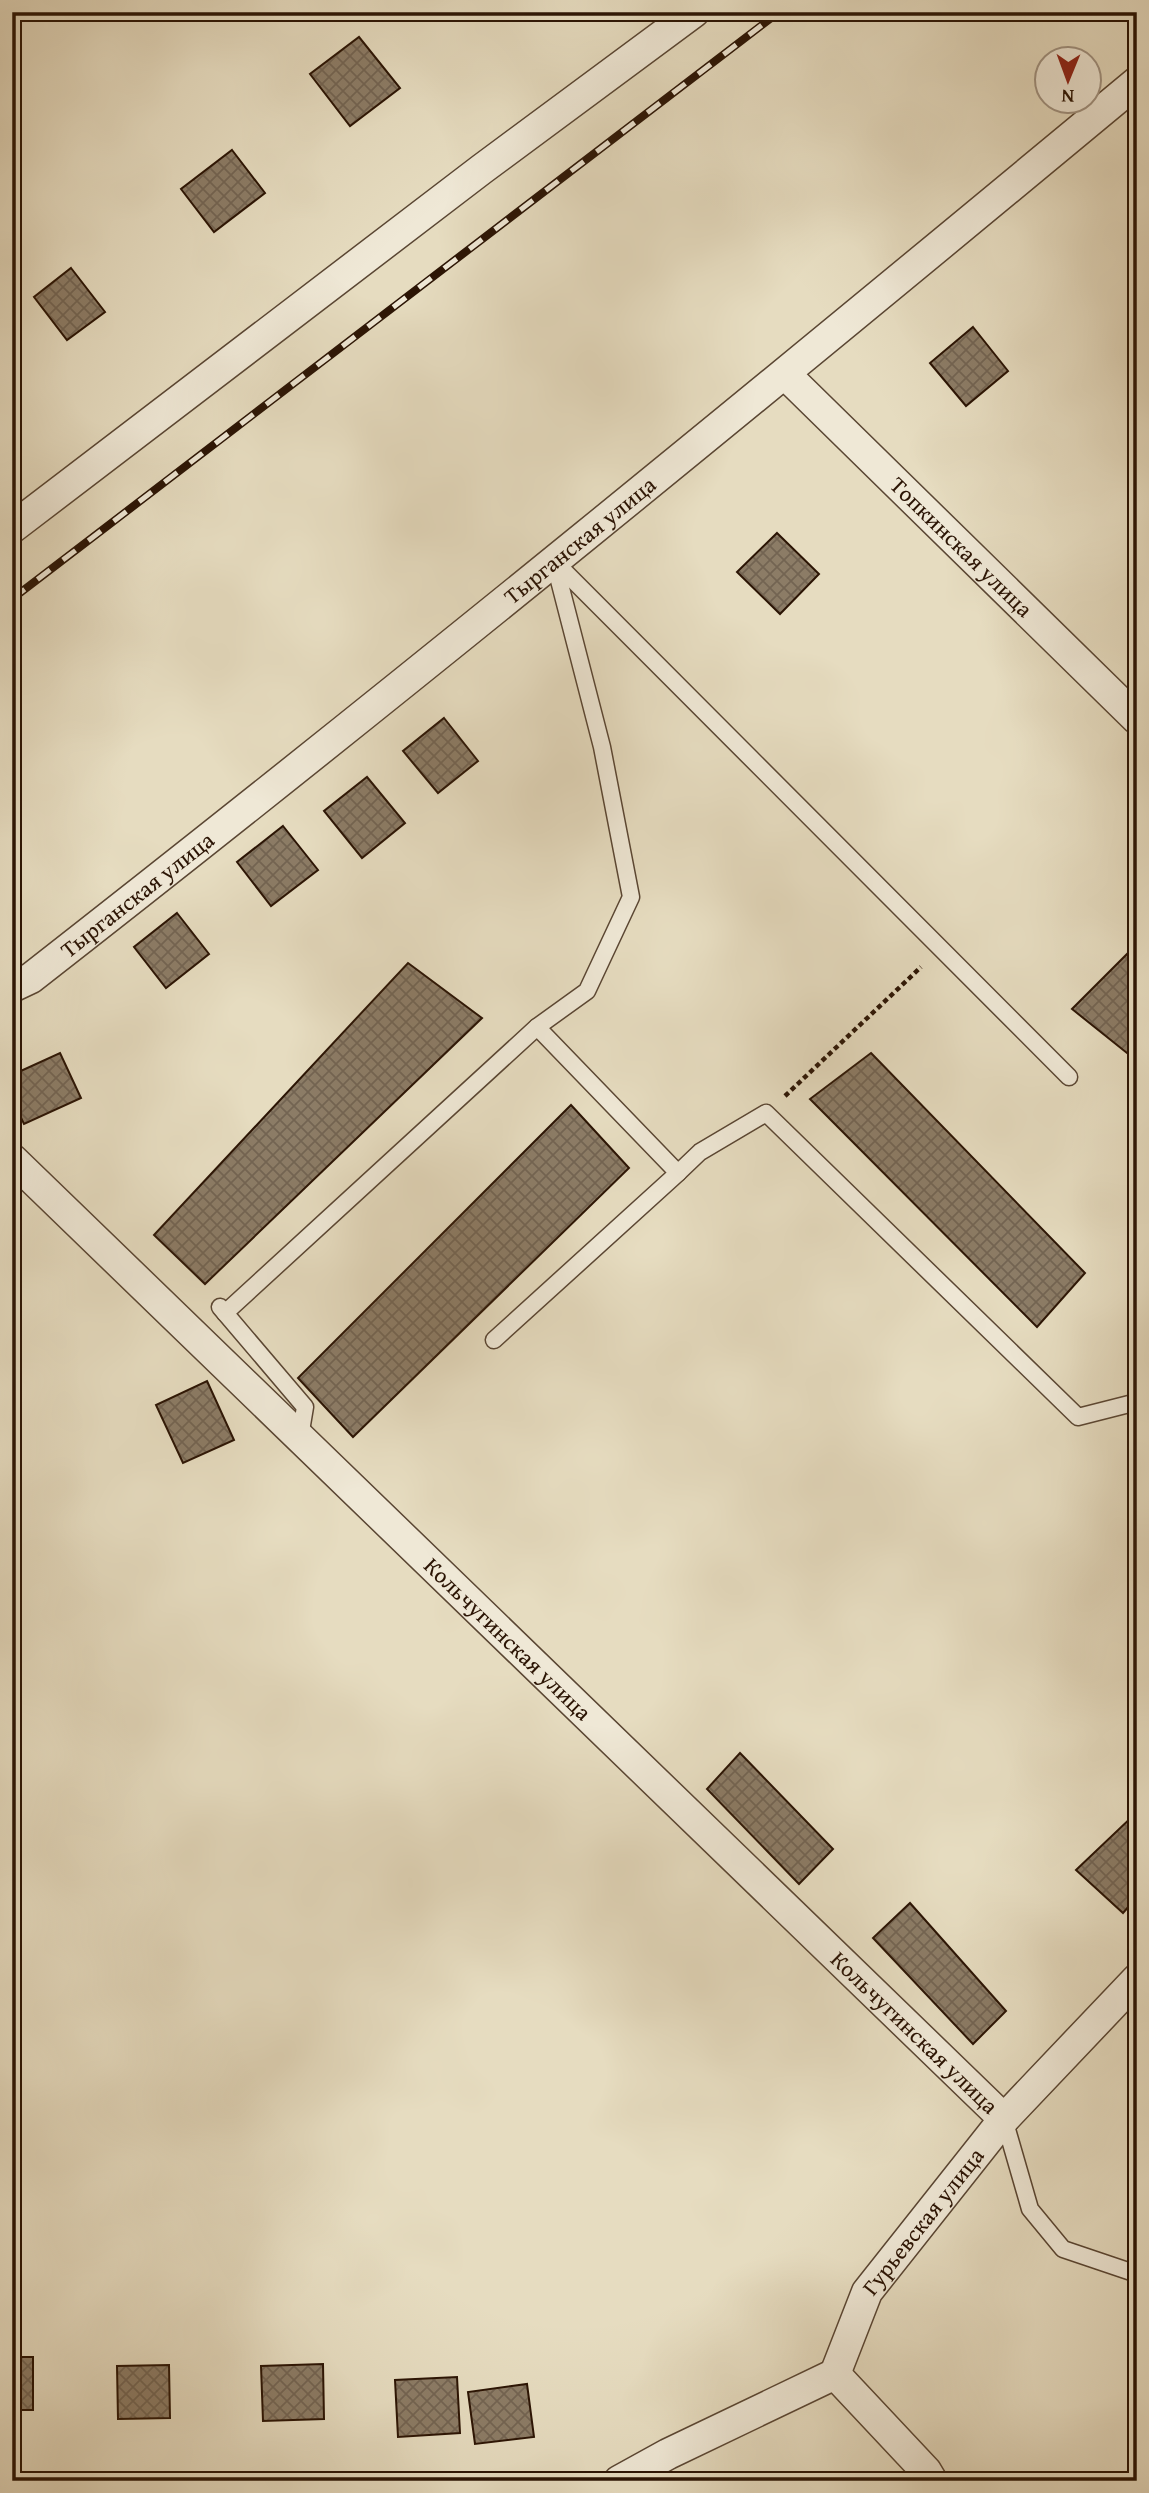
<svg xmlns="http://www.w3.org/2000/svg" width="1149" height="2493" viewBox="0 0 1149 2493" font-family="'Gentium Book Plus',serif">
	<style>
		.building { fill: url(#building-cross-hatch); stroke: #2b1404; stroke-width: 2 }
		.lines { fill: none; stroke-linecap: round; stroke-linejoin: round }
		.service-casing { stroke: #5a4633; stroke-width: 19 }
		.minor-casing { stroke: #5a4633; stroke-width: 33 }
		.path { stroke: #2b1404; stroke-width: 4.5; stroke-dasharray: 5 3.5; stroke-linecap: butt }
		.service { stroke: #efe8d6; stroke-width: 16 }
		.minor { stroke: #efe8d6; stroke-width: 30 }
		.rail-casing { stroke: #2b1404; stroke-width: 8 }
		.rail { stroke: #efe8d6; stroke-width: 5; stroke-dasharray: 16; stroke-linecap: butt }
		.labels { text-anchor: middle; stroke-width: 5; stroke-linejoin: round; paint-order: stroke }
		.street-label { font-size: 23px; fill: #2b1404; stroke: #efe8d6 }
	</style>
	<defs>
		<pattern id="building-cross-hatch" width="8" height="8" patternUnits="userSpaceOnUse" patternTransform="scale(1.75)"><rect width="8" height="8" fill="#8c7c66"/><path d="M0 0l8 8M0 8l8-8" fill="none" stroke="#736452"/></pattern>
	</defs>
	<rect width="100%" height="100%" fill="#e6dcc0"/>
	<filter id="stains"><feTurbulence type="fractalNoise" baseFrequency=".00286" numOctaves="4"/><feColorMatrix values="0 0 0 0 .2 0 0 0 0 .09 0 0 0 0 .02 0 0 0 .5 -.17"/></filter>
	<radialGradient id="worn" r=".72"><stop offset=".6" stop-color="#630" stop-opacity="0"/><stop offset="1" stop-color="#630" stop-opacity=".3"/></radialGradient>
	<g class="building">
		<path d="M359 37 400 88 350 126 310 74Z"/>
		<path d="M232 150 265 193 214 232 181 189Z"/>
		<path d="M71 268 105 312 67 340 34 297Z"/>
		<path d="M973 327 1008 371 966 406 930 363Z"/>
		<path d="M777 533 819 574 780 614 737 572Z"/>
		<path d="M444 718 478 761 438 793 403 751Z"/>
		<path d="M367 777 405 823 362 858 324 811Z"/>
		<path d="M283 826 318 870 271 906 237 862Z"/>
		<path d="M177 913 209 954 166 988 134 947Z"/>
		<path d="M1137 944V1061L1072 1009Z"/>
		<path d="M408 963 482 1018 205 1284 154 1235Z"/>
		<path d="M60 1053 81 1098 24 1124 12 1099V1075Z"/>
		<path d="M871 1053 1085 1273 1037 1327 810 1099Z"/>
		<path d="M571 1105 629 1168 353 1437 298 1378Z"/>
		<path d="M207 1381 234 1440 183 1463 156 1405Z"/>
		<path d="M740 1753 833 1849 799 1884 707 1789Z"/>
		<path d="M1137 1812V1897L1123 1913 1076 1870Z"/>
		<path d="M910 1903 1006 2011 973 2044 873 1938Z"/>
		<rect x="12" y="2357" width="21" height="53"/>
		<path d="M323 2364 324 2419 263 2421 261 2366Z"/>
		<path d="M169 2365 170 2418 118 2419 117 2366Z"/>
		<path d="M457 2377 460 2433 398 2437 395 2380Z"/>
		<path d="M527 2384 534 2437 475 2444 468 2392Z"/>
	</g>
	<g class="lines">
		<g class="service-casing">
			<g id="service">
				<path d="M556 563 1069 1077"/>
				<path d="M678 1173 700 1152 766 1113 1078 1417 1137 1402"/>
				<path d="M220 1307 305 1407 300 1437"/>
				<path d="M225 1313 537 1027"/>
				<path d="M494 1340 678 1173 537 1027 587 991 631 897 602 747 554 561"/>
				<path d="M1004 2119 1030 2209 1063 2249 1137 2274"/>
			</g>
		</g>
		<g class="minor-casing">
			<g id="minor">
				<path id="s1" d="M785 374 1137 719"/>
				<path d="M12 528 482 169 694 12"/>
				<path id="s2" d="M12 987 31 978C405 686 772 385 1137 82"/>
				<path id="s3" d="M12 1159 1004 2119"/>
				<path id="s4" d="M835 2374 867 2292 1004 2119 1137 1979"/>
				<path d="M835 2374 926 2471 932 2481"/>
				<path d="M619 2481 668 2454 835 2374"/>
			</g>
		</g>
		<path class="path" d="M785 1096 921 967"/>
		<use href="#service" class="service"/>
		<use href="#minor" class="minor"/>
		<g class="rail-casing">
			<path id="rail" d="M12 599 779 12"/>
		</g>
		<use href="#rail" class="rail"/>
	</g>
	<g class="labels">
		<g class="street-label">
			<text dy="8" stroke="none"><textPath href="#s2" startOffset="723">Тырганская улица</textPath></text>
			<text dy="8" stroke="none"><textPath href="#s1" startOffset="247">Топкинская улица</textPath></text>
			<text dy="8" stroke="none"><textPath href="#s2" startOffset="156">Тырганская улица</textPath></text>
			<text dy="8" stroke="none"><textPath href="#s3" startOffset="690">Кольчугинская улица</textPath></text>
			<text dy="8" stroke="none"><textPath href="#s3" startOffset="1256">Кольчугинская улица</textPath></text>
			<text dy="8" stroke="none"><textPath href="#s4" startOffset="178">Гурьевская улица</textPath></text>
		</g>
	</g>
	<rect width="1149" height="2493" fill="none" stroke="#e6dcc0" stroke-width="42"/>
	<rect x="14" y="14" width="1121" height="2465" fill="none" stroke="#2b1404" stroke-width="3.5"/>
	<rect x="21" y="21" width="1107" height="2451" fill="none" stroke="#2b1404" stroke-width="2"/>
	<g transform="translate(1068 80) rotate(181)"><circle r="33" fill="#efe8d6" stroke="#a19382" stroke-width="2"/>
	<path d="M0-5L12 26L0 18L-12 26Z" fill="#8f2418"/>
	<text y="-10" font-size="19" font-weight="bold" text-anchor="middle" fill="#2b1404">N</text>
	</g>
	<rect width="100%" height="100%" filter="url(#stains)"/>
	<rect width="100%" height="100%" fill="url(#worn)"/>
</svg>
